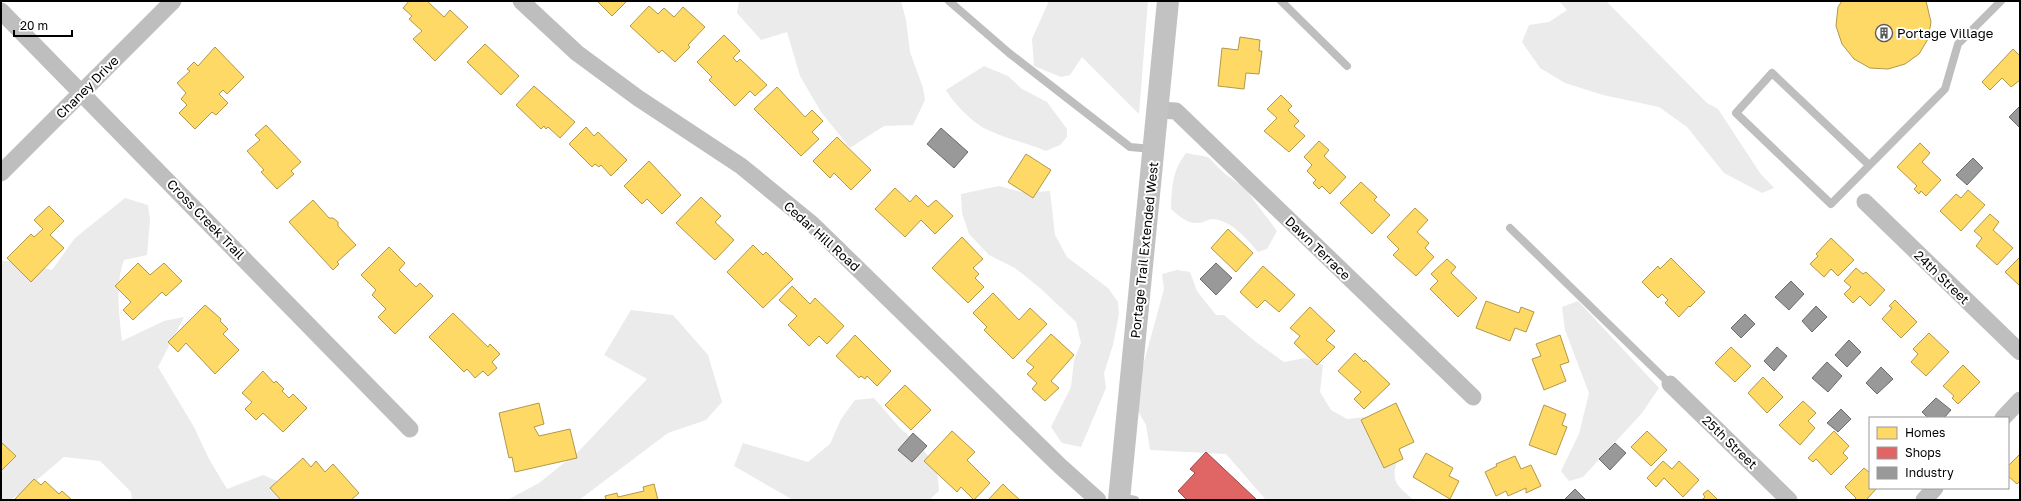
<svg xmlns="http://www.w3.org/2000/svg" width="2021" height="501" viewBox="0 0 2021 501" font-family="'Golos Text',sans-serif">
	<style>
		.green { fill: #ebebeb }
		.homes { fill: #ffd966; stroke: #b29847 }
		.shops { fill: #e06666; stroke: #9d4747 }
		.industry { fill: #999; stroke: #6b6b6b }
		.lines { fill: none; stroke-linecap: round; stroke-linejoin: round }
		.lane { stroke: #bebebe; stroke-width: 8 }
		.street { stroke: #bebebe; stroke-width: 17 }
		.secondary { stroke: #c2c2c2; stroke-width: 22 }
		.labels { text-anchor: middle; stroke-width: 4; stroke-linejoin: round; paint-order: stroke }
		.poi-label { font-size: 13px; fill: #000; stroke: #fff; text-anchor: start }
		.street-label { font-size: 13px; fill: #000; stroke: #fff }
	</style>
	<rect width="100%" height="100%" fill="#fff"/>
	<g class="green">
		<path d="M739 1H901L906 20 910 52 923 88 925 100 913 125 884 126 850 148 821 112 800 76 787 32 761 40 737 13Z"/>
		<path d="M1049 1H1148L1139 114 1082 57 1070 75 1061 77 1034 66 1032 39Z"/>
		<path d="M1559 1H1606L1707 103 1718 109 1760 173 1774 188 1762 193 1724 173 1687 127 1659 107 1603 95 1565 83 1540 68 1522 42 1529 25 1549 22 1567 10Z"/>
		<path d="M984 66 1008 76 1022 89 1047 102 1067 129V137L1060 145 1046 151C1027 143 1007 139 988 130 974 124 954 104 946 90Z"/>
		<path d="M1186 153 1208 157 1225 174 1244 187 1277 231 1267 249 1258 252C1248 240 1231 220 1213 219 1208 219 1203 223 1198 223 1187 224 1179 216 1171 209 1172 187 1172 171 1186 153Z"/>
		<path d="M999 186 1025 193 1050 191 1055 235 1067 257 1108 288 1118 302 1119 314 1113 345 1104 373 1106 388 1081 447 1062 443 1051 427 1071 387 1074 360 1081 343 1076 322 1040 288 1015 268 989 255 969 234 962 213 961 194Z"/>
		<path d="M125 198 148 205 150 220 147 255 124 260C115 285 119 315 122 341L164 321 184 317 158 367 194 427 209 459 227 489 263 475 282 483V500H132L131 492 100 461 64 457 25 490 10 500H1V261H18L52 270 75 238Z"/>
		<path d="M1177 270 1190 272 1197 291 1216 315H1224L1256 342 1284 362 1305 358 1323 365 1320 392 1331 410 1347 419 1372 416 1399 452C1392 480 1391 481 1414 500H1266L1226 454 1150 450 1146 425 1133 402 1164 289 1162 274Z"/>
		<path d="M1578 301 1659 388 1642 413 1583 477 1569 481 1561 471 1579 434 1589 393 1565 330 1562 307Z"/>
		<path d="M631 310 673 315 708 355 722 402 706 420 668 433 579 500H507L539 483 580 450 647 379 604 355Z"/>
		<path d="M874 398 900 428 922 448 937 468 939 491 929 500H793L734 466 743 443 808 462 830 444 841 419 855 400Z"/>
	</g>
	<g class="homes">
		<path d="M409 1H427L444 17 450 10 468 27 435 61 413 39 422 31 409 19 412 16 403 8Z"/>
		<path d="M597 1H627L612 16Z"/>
		<path d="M1842 1H1926L1931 22 1928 39 1919 54 1905 64 1888 69 1870 68 1854 59 1842 44 1836 26 1838 7Z"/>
		<path d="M649 6 658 14 664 8 674 17 683 7 705 27 688 45 690 47 675 62 662 50 659 53 630 26Z"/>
		<path d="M724 35 740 51 733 58 737 62 740 59 767 85 755 96 750 91 735 106 709 80 712 77 697 62Z"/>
		<path d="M1240 37 1260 40 1259 51H1262L1259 74 1246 73 1244 89 1218 86 1222 48 1238 50Z"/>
		<path d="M485 44 519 76 501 95 467 62Z"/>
		<path d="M215 47 244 77 227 94 223 90 219 94 228 103 216 115 212 112 195 129 179 113 187 105 181 99 186 93 177 83 190 71 187 69 194 62 198 66Z"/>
		<path d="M2013 49 2020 56V80L2011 87 2002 78 1990 90 1982 82Z"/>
		<path d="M534 86 575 122 560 138 548 127 546 129 544 126 541 129 516 105Z"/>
		<path d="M777 87 805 117 812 110 823 121 812 132 819 139 801 156 754 109Z"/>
		<path d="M1281 95 1292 106 1288 110 1299 121 1294 126 1305 136 1289 152 1264 131 1277 118 1267 109Z"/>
		<path d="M266 125 301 162 291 171 294 174 277 189 261 172 264 170 247 151 260 140 255 135Z"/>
		<path d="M586 127 594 136 598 132 627 160 611 176 601 165 599 167 595 164 592 167 569 144Z"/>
		<path d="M837 137 871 170 851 190 834 173 830 178 813 161Z"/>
		<path d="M1319 141 1329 150 1324 156 1346 177 1330 194 1322 186 1319 189 1313 183 1316 180 1307 171 1312 165 1304 157Z"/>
		<path d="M1920 143 1930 153 1922 162 1941 180 1926 196 1921 191 1919 194 1914 189 1917 186 1897 167Z"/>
		<path d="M1026 154 1051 170 1033 198 1008 182Z"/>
		<path d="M649 161 681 195 662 214 647 199 642 204 624 186Z"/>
		<path d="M1361 182 1377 197 1374 200 1390 215 1372 234 1340 203Z"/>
		<path d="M895 188 910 202 916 195 928 207 936 200 953 216 935 234 921 220 905 237 875 209Z"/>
		<path d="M1968 190 1985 205 1961 231 1940 211 1956 194 1961 198Z"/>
		<path d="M701 197 721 216 715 222 734 240 715 260 676 223Z"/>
		<path d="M313 200 329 218H333L338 222V226L356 245 337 262 339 264 333 270 289 222Z"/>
		<path d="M49 206 64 221 50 235 64 248 31 282 7 258 31 234 34 237 43 229 34 220Z"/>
		<path d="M1415 208 1428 220 1417 232 1429 243 1425 248 1434 257 1416 276 1393 255 1399 249 1387 237Z"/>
		<path d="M1990 214 1999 222 1993 230 2013 248 1997 265 1976 246 1982 238 1974 231Z"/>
		<path d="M1228 229 1253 253 1236 272 1211 248Z"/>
		<path d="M962 237 983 259 973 268 979 274 975 278 984 287 968 303 932 268Z"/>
		<path d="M1831 238 1854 260 1838 276 1831 269 1824 277 1810 264 1818 256 1816 254Z"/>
		<path d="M753 245 763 255 766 252 793 279 763 308 727 272Z"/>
		<path d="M389 247 405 263 399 270 416 287 420 283 433 296 395 334 378 317 386 309 372 295 376 290 361 275Z"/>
		<path d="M2020 257V286L2005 272Z"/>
		<path d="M1671 258 1705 292 1690 307 1689 306 1679 317 1665 303 1668 300 1662 294 1658 298 1642 282 1658 266 1660 269Z"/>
		<path d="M1447 259 1456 267 1451 273 1477 298 1458 317 1430 289 1438 281 1431 274Z"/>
		<path d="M138 263 150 275 164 263 182 281 166 296 162 292 133 320 123 310 131 302 115 286Z"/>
		<path d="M1263 266 1295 295 1279 312 1265 300 1257 308 1240 292Z"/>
		<path d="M1856 268 1863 274 1866 272 1885 290 1870 306 1860 296 1853 303 1844 294 1851 287 1844 281Z"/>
		<path d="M792 286 810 304 815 298 844 326 827 344 819 336 809 346 788 325 797 316 779 300Z"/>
		<path d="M993 293 1019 320 1030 308 1047 324 1013 359 984 330 987 327 973 313Z"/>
		<path d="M1895 300 1917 322 1901 338 1882 319 1892 308 1889 306Z"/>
		<path d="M1486 301 1519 313 1521 307 1534 312 1526 332 1515 328 1510 341 1476 328Z"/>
		<path d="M205 305 221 319 220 321 228 329 223 334 239 350 215 374 186 343 178 352 168 342Z"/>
		<path d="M1310 307 1335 331 1326 340 1335 347 1317 365 1294 343 1300 336 1290 328Z"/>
		<path d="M453 313 488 347 490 344 500 354 492 362 497 368 488 376 483 371 475 378 467 369 464 372 429 337Z"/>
		<path d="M1929 333 1949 352 1926 376 1911 362 1918 354 1913 349Z"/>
		<path d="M1051 334 1074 355 1051 381 1059 388 1045 401 1032 389 1037 383 1027 374 1034 367 1026 361Z"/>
		<path d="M855 335 891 371 877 386 867 376 865 379 861 376 859 378 836 356Z"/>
		<path d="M1560 335 1569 362 1560 365 1566 381 1544 390 1532 359 1541 356 1536 344Z"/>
		<path d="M1731 347 1751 366 1735 382 1715 363Z"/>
		<path d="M1355 353 1364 362 1365 360 1390 384 1364 409 1354 399 1361 392 1338 371Z"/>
		<path d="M1963 365 1980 382 1958 404 1952 398 1954 396 1943 386Z"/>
		<path d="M263 371 274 383 276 381 284 389 282 391 289 398 293 394 307 408 283 432 263 413 256 420 245 409 252 402 242 393Z"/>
		<path d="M1763 377 1783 397 1767 413 1748 393Z"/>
		<path d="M905 385 931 410 911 430 885 405Z"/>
		<path d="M1803 401 1816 413 1808 421 1815 428 1800 445 1779 425Z"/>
		<path d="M539 403 544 424 534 427 539 436 570 429 577 458 515 472 512 457 509 458 499 413Z"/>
		<path d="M1396 403 1414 442 1399 449 1403 459 1384 468 1361 420Z"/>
		<path d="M1544 405 1566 414 1562 425 1567 427 1556 455 1529 445Z"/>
		<path d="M952 431 975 452 967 460 990 483 974 500 961 487 957 492 924 461Z"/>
		<path d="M1647 431 1667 450 1651 466 1631 447Z"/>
		<path d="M1834 431 1849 446 1843 453 1848 458 1831 475 1816 459 1813 462 1808 458Z"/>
		<path d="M1 442 16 456 1 471Z"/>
		<path d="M1426 453 1453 468 1449 476 1459 481 1450 499 1413 477Z"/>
		<path d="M2020 454V481L2017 484 2008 476V466Z"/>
		<path d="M1515 456 1521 469 1531 465 1541 486 1526 493V488L1508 496 1506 491 1496 496 1485 472 1497 466 1496 464Z"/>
		<path d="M303 458 311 467 316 461 325 472 333 464 359 493 351 500H281L270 488Z"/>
		<path d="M1663 461 1672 469 1679 461 1699 480 1683 497 1664 478 1656 487 1647 478Z"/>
		<path d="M1864 468 1870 473V488H1877L1866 500H1854L1856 498 1845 487Z"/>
		<path d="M34 479 41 485 45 481 59 494 62 491 72 500H14Z"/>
		<path d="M654 484 658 500H606L605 496 617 493 618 497 644 491 643 487Z"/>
		<path d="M1003 484 1010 491 1020 500H988Z"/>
		<path d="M1708 490 1718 500H1702L1705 497 1703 494Z"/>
	</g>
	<path class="shops" d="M1206 452 1257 500H1187L1178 491 1195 473 1190 469Z"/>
	<g class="industry">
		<path d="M2020 106V126L2019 127 2009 117Z"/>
		<path d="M941 128 968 152 954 168 927 144Z"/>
		<path d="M1973 158 1983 168 1967 185 1956 175Z"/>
		<path d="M1216 263 1232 278 1216 295 1200 279Z"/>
		<path d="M1791 281 1804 294 1789 310 1775 297Z"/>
		<path d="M1816 306 1827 317 1812 332 1802 321Z"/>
		<path d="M1745 314 1755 324 1741 338 1731 328Z"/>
		<path d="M1849 340 1861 352 1847 367 1835 355Z"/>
		<path d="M1777 347 1787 356 1774 371 1764 361Z"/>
		<path d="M1827 362 1842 376 1828 392 1812 378Z"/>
		<path d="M1881 367 1893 379 1877 394 1866 383Z"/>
		<path d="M1936 398 1951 410 1944 418H1928L1922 412Z"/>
		<path d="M1841 409 1851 419 1838 432 1827 423Z"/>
		<path d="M913 433 927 446 912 462 898 450Z"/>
		<path d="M1615 443 1626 453 1610 470 1599 459Z"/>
		<path d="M1575 489 1586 500H1564Z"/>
	</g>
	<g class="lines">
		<g class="lane">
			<path d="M949 1 1009 53 1130 147 1152 149"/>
			<path d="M1281 1 1347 66"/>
			<path d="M1868 164 1772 73 1736 113 1831 204 1945 89 1958 44 2001 1"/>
			<path d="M1510 228 1670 384"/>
			<path d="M1121 497 1135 500"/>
		</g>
		<g class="street">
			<path d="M521 1 577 53 638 98 741 166 812 224 1060 466 1098 500"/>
			<path d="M1 11 410 429"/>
			<path d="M1158 110 1176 111 1473 397"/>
			<path d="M1 173 173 1"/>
			<path d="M1865 202 2020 352"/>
			<path d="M1670 384 1789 500"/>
			<path d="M2003 418 2020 400"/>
			<path d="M1924 500 1935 488"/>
		</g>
		<path class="secondary" d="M1119 500 1168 1"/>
	</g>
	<defs>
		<g id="building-ring" transform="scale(0.9)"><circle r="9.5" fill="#fff" stroke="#595959" stroke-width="1.5"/><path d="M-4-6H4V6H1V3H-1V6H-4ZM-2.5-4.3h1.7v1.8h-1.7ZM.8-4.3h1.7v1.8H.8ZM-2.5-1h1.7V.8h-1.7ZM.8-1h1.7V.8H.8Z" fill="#595959"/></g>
	</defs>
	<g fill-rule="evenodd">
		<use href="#building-ring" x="1884" y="33"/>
	</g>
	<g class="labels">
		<g class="poi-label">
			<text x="1897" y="38">Portage Village</text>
		</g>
		<g class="street-label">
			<text transform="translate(87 87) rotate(-45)" y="5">Chaney Drive</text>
			<text transform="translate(206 219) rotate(46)" y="5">Cross Creek Trail</text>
			<text transform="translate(822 236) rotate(42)" y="5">Cedar Hill Road</text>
			<text transform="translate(1318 248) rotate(44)" y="5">Dawn Terrace</text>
			<text transform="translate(1144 250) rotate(-84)" y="5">Portage Trail Extended West</text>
			<text transform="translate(1942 277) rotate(44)" y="5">24th Street</text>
			<text transform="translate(1730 442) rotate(44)" y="5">25th Street</text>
		</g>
	</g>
	<rect width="2021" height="501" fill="none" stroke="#000000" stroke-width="4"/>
	<rect x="1869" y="417" width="140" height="72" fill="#ffffff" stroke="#999999"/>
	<rect x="1877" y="427" width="20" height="12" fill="#ffd966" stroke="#999999"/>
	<text x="1905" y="437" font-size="12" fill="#000000">Homes</text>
	<rect x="1877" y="447" width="20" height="12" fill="#e06666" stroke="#999999"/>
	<text x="1905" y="457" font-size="12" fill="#000000">Shops</text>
	<rect x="1877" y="467" width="20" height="12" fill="#999999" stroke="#999999"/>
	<text x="1905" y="477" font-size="12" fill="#000000">Industry</text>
	<path d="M14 30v6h58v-6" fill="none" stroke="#000000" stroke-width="2"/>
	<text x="20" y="30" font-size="12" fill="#000000" stroke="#ffffff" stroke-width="3" paint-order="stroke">20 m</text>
</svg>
